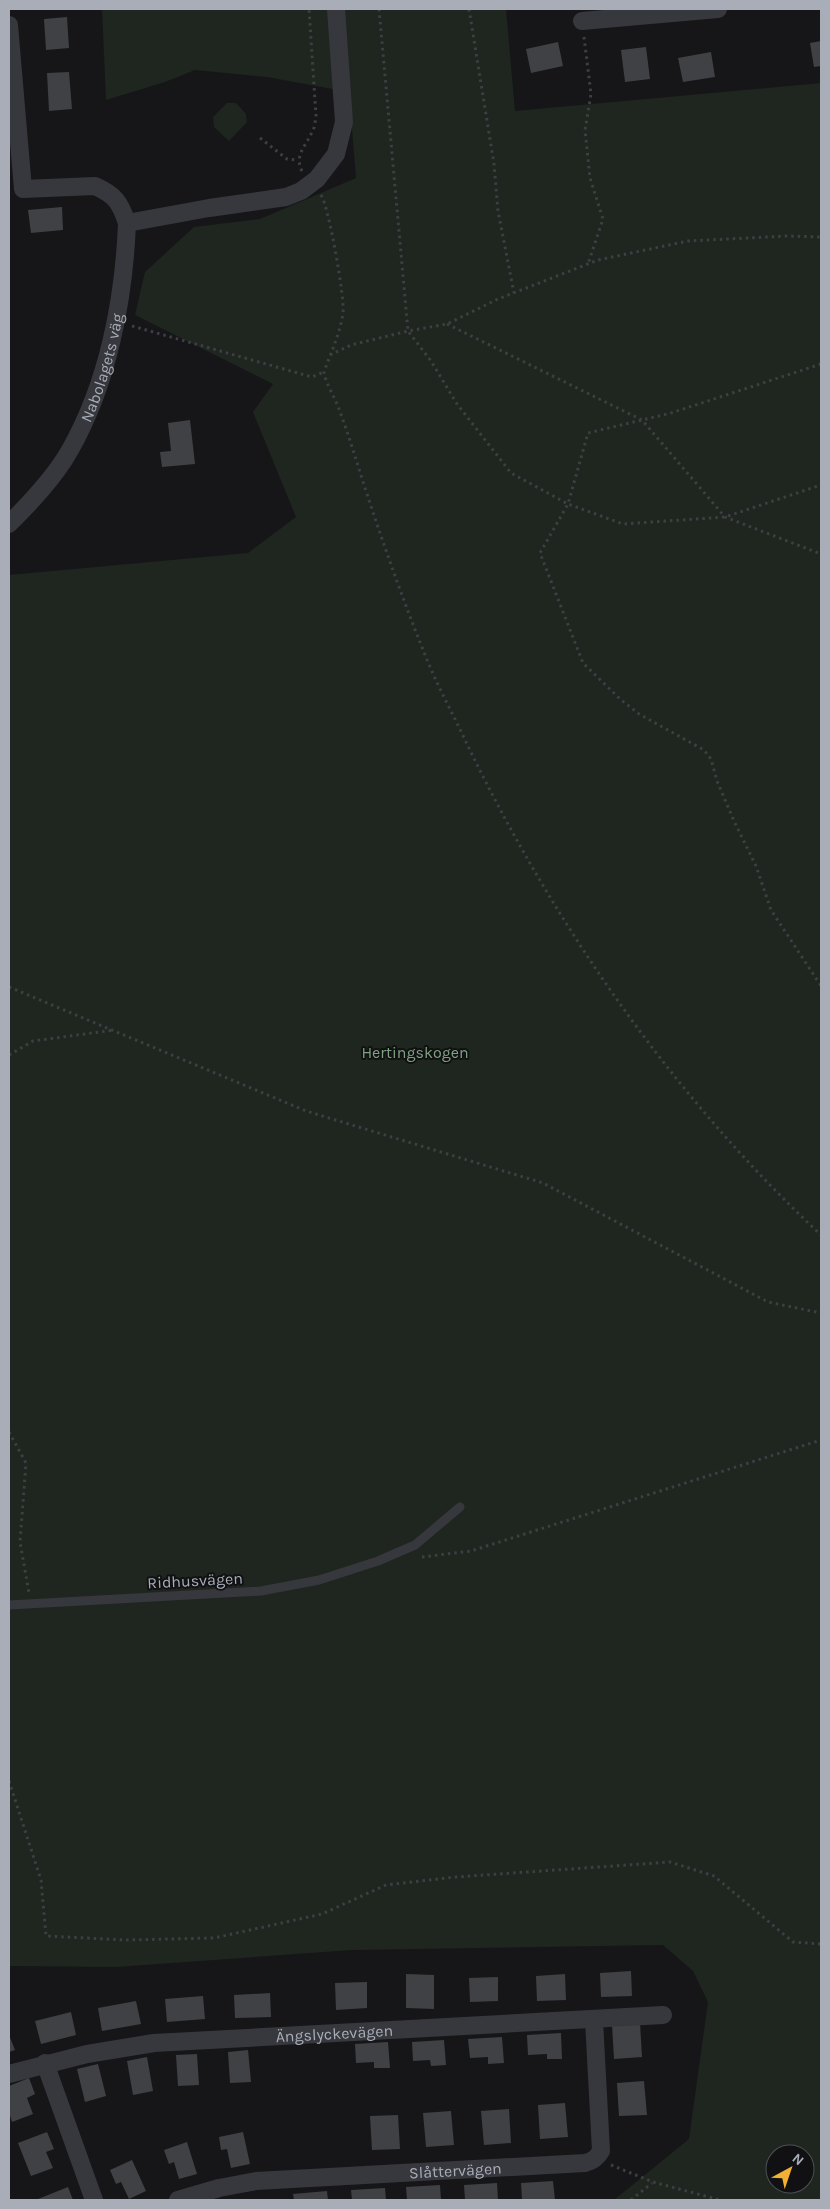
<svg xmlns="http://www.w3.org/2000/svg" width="830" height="2209" viewBox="0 0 830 2209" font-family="Karla,sans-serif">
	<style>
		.green { fill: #1e261f; fill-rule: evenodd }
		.building { fill: #404145 }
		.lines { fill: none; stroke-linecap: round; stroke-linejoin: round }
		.path { stroke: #3d3f44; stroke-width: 3; stroke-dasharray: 2.5 4; stroke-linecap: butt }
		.lane { stroke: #37383d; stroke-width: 9 }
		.street { stroke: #37383d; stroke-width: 18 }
		.labels { text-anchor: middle; stroke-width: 4; stroke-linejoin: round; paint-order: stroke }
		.street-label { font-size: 16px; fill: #a8adb8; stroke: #111113 }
		.park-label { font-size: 16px; fill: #7fa381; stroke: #111113 }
	</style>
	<rect width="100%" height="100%" fill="#161618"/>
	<g class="green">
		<path d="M102 9H506L515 111 821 83V2200H614L689 2139 708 2002 693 1971 663 1945 352 1950 116 1967 9 1966V575L248 553 296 517 253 412 273 384 135 315 145 272 194 227 260 219 356 178 349 92 267 77 195 70 165 82 106 100ZM775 2154H805V2184H775Z"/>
		<path d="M227 103H236L246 114 247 122 229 141 214 127 213 117Z"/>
	</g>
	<g class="building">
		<path d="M67 17 69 48 46 50 44 19Z"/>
		<path d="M821 41V66L814 67 810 43Z"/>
		<path d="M558 42 563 66 531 73 526 49Z"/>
		<path d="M646 47 650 79 625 82 621 50Z"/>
		<path d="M711 52 715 77 683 82 678 58Z"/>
		<path d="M69 72 72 109 49 111 47 73Z"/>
		<path d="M62 207 63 230 31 233 28 210Z"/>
		<path d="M190 420 195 464 162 467 160 452 171 451 168 423Z"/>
		<path d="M631 1971 632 1996 601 1997 600 1973Z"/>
		<path d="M406 1974 434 1975V2009L406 2008Z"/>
		<path d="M565 1974 566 2000 537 2001 536 1976Z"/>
		<path d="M498 1977V2001L470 2002 469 1978Z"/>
		<path d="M367 1982V2008L336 2010 335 1983Z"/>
		<path d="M270 1993 271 2017 235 2018 234 1995Z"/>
		<path d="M203 1996 205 2019 167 2022 165 1999Z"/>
		<path d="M136 2001 141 2024 102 2031 98 2008Z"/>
		<path d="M71 2012 76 2035 41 2044 35 2021Z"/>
		<path d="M640 2023 642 2057 614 2059 612 2025Z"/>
		<path d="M561 2033 562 2059H547V2054L528 2055 527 2035Z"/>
		<path d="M9 2035 15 2050 9 2052Z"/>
		<path d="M502 2037 504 2063 488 2064V2057L470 2058 468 2039Z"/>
		<path d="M444 2040 446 2065 431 2066 430 2060 413 2061 412 2042Z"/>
		<path d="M388 2042 390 2068H374V2062L356 2063 355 2044Z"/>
		<path d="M248 2050 251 2082 230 2083 228 2052Z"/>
		<path d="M197 2054 199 2085 178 2086 176 2055Z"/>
		<path d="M147 2057 153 2091 133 2095 127 2061Z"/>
		<path d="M98 2064 106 2096 85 2102 77 2069Z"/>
		<path d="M29 2078 35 2094 27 2098 33 2114 12 2122 9 2112V2086Z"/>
		<path d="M644 2081 647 2115 619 2116 617 2083Z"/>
		<path d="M565 2103 568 2137 540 2139 538 2105Z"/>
		<path d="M509 2109 511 2143 484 2145 481 2111Z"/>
		<path d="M451 2111 454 2145 426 2147 423 2113Z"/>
		<path d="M398 2115 400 2149 372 2150 370 2116Z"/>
		<path d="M47 2132 54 2149 46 2152 53 2168 31 2176 18 2143Z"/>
		<path d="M243 2132 250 2164 231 2168 227 2149 221 2150 219 2137Z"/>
		<path d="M187 2142 197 2174 179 2179 174 2162 169 2164 164 2150Z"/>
		<path d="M132 2160 146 2191 129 2199 121 2182 116 2184 110 2170Z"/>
		<path d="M553 2181 555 2200H522L521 2183Z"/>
		<path d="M497 2183 498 2200H465L464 2185Z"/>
		<path d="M440 2185 441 2200H407L406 2187Z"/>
		<path d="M68 2187 73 2200H39L38 2199Z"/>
		<path d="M385 2188 386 2200H352L351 2190Z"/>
		<path d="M327 2191 328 2200H294L293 2194Z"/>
	</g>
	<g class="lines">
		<g class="path">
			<path d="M379 9 408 331 431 361 457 404 511 473 568 504 540 553 583 663 620 699 639 714 704 750 711 759 717 781 734 821 756 866 771 910 821 986"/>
			<path d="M469 9 494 164 498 211 514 293"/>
			<path d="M584 37 591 94 585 130 590 178 603 219 588 264"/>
			<path d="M260 138 287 159 298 160"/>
			<path d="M302 171C294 155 306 146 312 132 315 128 315 121 316 116L309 9"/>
			<path d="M321 195C329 207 345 299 343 313 340 334 331 352 324 372 325 382 335 398 339 409 349 436 357 463 366 491 385 549 405 606 428 662 439 689 453 714 465 740 553 923 672 1096 821 1235"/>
			<path d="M447 324 642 420 725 517 821 554"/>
			<path d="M132 326 312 377 324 372"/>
			<path d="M330 355 351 345 408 331 447 324 498 299 598 260 688 241 787 236 821 237"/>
			<path d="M821 364 671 413 588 433 568 504 623 524 725 517 821 485"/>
			<path d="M9 987 306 1111 543 1183 768 1302 821 1313"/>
			<path d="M9 1055 33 1041 114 1030"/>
			<path d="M9 1432 26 1463 20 1542 29 1593"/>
			<path d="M422 1557 471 1551 821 1440"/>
			<path d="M9 1781 41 1880 46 1936 126 1940 214 1938 322 1914 386 1885 456 1877 670 1862 714 1876 793 1942 821 1944"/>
			<path d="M611 2165 653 2182 720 2200"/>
			<path d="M631 2200 652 2183"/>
		</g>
		<path class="lane" d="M9 1605 261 1591 319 1580 378 1561 415 1545 460 1507"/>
		<g class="street">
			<path d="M582 21 718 9"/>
			<path d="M9 25 23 189 95 186C115 195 120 202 127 223"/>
			<path id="s1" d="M9 524C30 503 55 477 70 450 108 383 124 300 127 223L209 208 286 197 301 191 317 179 336 154 344 122 336 9"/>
			<path d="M45 2063 94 2200"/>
			<path id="s2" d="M9 2074 87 2054 154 2043 663 2015"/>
			<path id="s3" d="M178 2200 219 2188 256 2181 585 2163C593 2161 597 2158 601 2151L594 2020"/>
		</g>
	</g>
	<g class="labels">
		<g class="street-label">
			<text dy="6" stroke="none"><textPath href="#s1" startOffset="185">Nabolagets väg</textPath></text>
			<text transform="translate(195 1580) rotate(-3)" y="6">Ridhusvägen</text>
			<text dy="6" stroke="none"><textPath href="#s2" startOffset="329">Ängslyckevägen</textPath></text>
			<text dy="6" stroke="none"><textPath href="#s3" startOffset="280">Slåttervägen</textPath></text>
		</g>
		<g class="park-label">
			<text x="415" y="1058">Hertingskogen</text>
		</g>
	</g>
	<rect width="830" height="2209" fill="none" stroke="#a8adb8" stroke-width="20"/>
	<g transform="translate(790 2169) rotate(40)"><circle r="24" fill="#111113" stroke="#4d4f55"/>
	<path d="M0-4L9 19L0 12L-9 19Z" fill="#f2b134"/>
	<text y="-8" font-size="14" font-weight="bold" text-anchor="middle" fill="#a8adb8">N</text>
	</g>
</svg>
